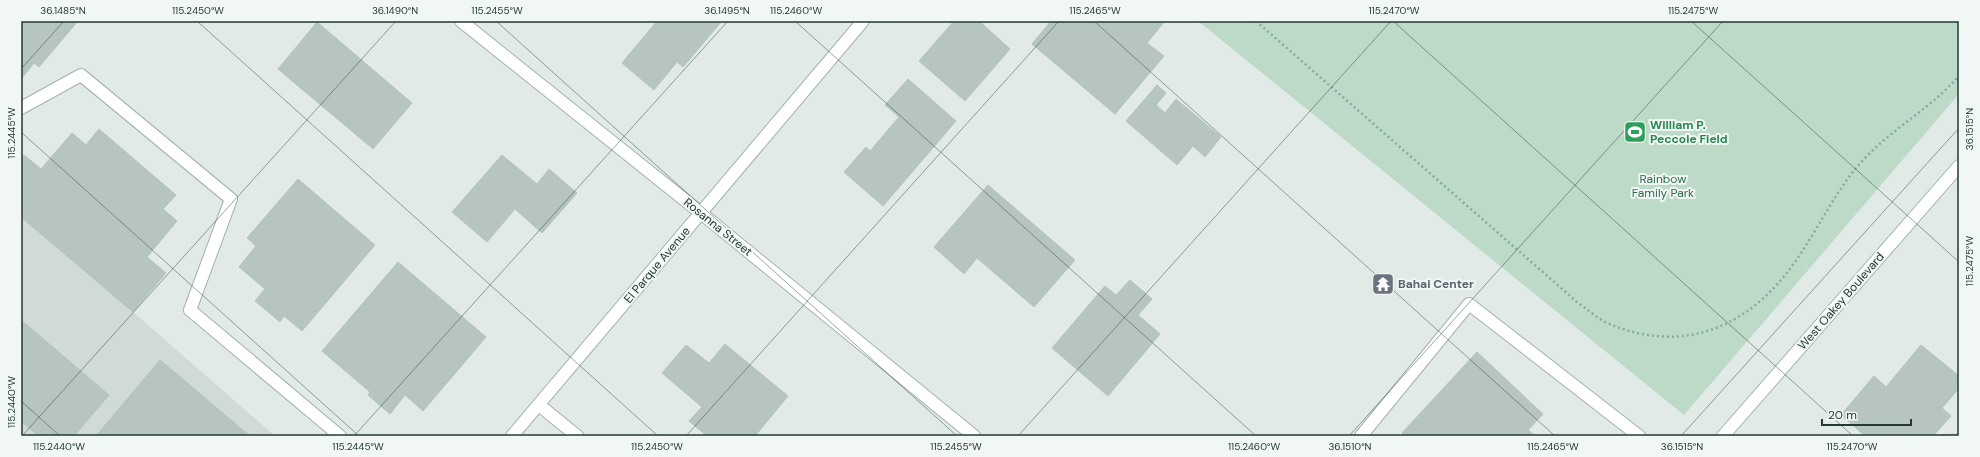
<svg xmlns="http://www.w3.org/2000/svg" width="1980" height="457" viewBox="0 0 1980 457" font-family="'DM Sans',sans-serif">
	<style>
		.built { fill: #d0dad6 }
		.green { fill: #bcdac7 }
		.building { fill: #b7c5c0; stroke: #b4c3bf }
		.lines { fill: none; stroke-linecap: round; stroke-linejoin: round }
		.lane-casing { stroke: #a4b1ae; stroke-width: 14 }
		.street-casing { stroke: #a4b1ae; stroke-width: 14 }
		.secondary-casing { stroke: #a1b5b0; stroke-width: 14 }
		.path { stroke: #84aba3; stroke-width: 2.5; stroke-dasharray: 2 3; stroke-linecap: butt }
		.lane { stroke: #fff; stroke-width: 12 }
		.street { stroke: #fff; stroke-width: 12 }
		.secondary { stroke: #fff; stroke-width: 12 }
		.ticks { fill: none; stroke: #233936; stroke-width: 1; stroke-opacity: 0.45 }
		.labels { text-anchor: middle; stroke-width: 4; stroke-linejoin: round; paint-order: stroke }
		.leisure-label { font-size: 12px; font-weight: bold; fill: #27864d; stroke: #f1f7f5; text-anchor: start }
		.park-label { font-size: 12px; fill: #316d4e; stroke: #f1f7f5 }
		.street-label { font-size: 12px; fill: #233936; stroke: #f1f7f5 }
		.worship-label { font-size: 12px; font-weight: bold; fill: #5b616d; stroke: #f1f7f5; text-anchor: start }
		.neatline { fill: none; stroke: #233936; stroke-width: 1.5 }
		.ticks-label { font-size: 10px; text-anchor: middle; fill: #233936 }
	</style>
	<rect width="100%" height="100%" fill="#e1eae7"/>
	<path class="built" d="M21 214 275 436H21Z"/>
	<path class="green" d="M1198 21H1959V94L1684 415Z"/>
	<g class="building">
		<path d="M21 21H78L39 67 34 63 21 79Z"/>
		<path d="M657 21H722L683 67 677 62 654 90 622 63Z"/>
		<path d="M954 21H979L1010 49 965 101 919 61Z"/>
		<path d="M1051 21H1165L1147 43 1164 56 1115 114 1032 44Z"/>
		<path d="M317 22 412 103 373 149 278 69Z"/>
		<path d="M908 79 956 121 883 206 844 172 866 147 870 151 899 117 885 105Z"/>
		<path d="M1157 85 1166 93 1156 105 1165 113 1176 99 1221 137 1205 157 1193 146 1177 165 1126 121Z"/>
		<path d="M99 129 176 195 163 209 177 221 147 257 166 273 133 312 21 217V159L24 155 41 169 72 133 86 145Z"/>
		<path d="M502 155 537 184 549 169 577 193 542 233 515 209 487 242 452 212Z"/>
		<path d="M298 179 375 245 302 331 284 316 280 322 255 301 265 289 239 267 256 246 247 238Z"/>
		<path d="M988 185 1075 260 1034 307 977 258 964 274 934 247Z"/>
		<path d="M398 262 486 337 423 411 405 395 390 414 368 395 370 392 322 351Z"/>
		<path d="M1130 280 1152 299 1138 315 1160 334 1108 396 1052 348 1105 286 1116 295Z"/>
		<path d="M21 320 109 395 74 436H38L21 421Z"/>
		<path d="M725 344 788 396 755 436H707L689 421 702 407 662 373 686 345 709 363Z"/>
		<path d="M1921 345 1959 376V388L1942 408 1951 416 1934 435 1959 434V436L1864 435 1841 415 1874 376 1886 387Z"/>
		<path d="M1477 352 1543 414 1528 430 1535 436H1406L1402 433Z"/>
		<path d="M160 360 250 436H96Z"/>
	</g>
	<g class="lines">
		<g class="lane-casing">
			<g id="lane">
				<path d="M21 108 81 75 231 199 190 310 340 436"/>
				<path d="M1361 436 1469 304 1639 436"/>
			</g>
		</g>
		<g class="street-casing">
			<g id="street">
				<path d="M461 21 701 213 974 436"/>
				<path d="M539 405 577 436"/>
				<path d="M512 436 863 21"/>
			</g>
		</g>
		<g class="secondary-casing">
			<path id="secondary" d="M1723 436 1959 166"/>
		</g>
		<g class="path">
			<path d="M1256 21 1577 302C1587 309 1597 318 1607 323 1684 356 1749 327 1795 262 1819 228 1836 189 1864 159 1893 128 1931 108 1959 76"/>
			<path d="M1958 21 1959 23"/>
		</g>
		<use href="#lane" class="lane"/>
		<use href="#street" class="street"/>
		<use href="#secondary" class="secondary"/>
	</g>
	<path class="ticks" d="M197 21 658 436M496 21 957 436M795 21 1256 436M1094 21 1555 436M1393 21 1853 436M1691 21 1959 262M21 69 64 21M21 132 359 436M21 401 60 436M22 436 396 21M354 436 728 21M686 436 1059 21M1018 436 1391 21M1349 436 1723 21M1681 436 1959 128"/>
	<defs>
		<g id="stadium-square" transform="scale(1.15)"><rect x="-9" y="-9" width="18" height="18" rx="4" fill="#2e9e5b" stroke="#f1f7f5"/><path d="M0-5a6.5 5 0 1 0 0 10a6.5 5 0 1 0 0-10ZM-3.5-1.8h7v3.6h-7Z" fill="#fff"/></g>
		<g id="temple-square" transform="scale(1.15)"><rect x="-9" y="-9" width="18" height="18" rx="4" fill="#6b7280" stroke="#f1f7f5"/><path d="M0-6L5-2H3V0L6.5 2.5H4V6H1.5V3h-3V6H-4V2.5H-6.5L-3 0V-2H-5Z" fill="#fff"/></g>
	</defs>
	<g fill-rule="evenodd">
		<use href="#stadium-square" x="1635" y="132"/>
		<use href="#temple-square" x="1383" y="284"/>
	</g>
	<g class="labels">
		<g class="leisure-label">
			<text x="1650" y="129">William P.<tspan x="1650" dy="14">Peccole Field</tspan></text>
		</g>
		<g class="park-label">
			<text x="1663" y="183">Rainbow<tspan x="1663" dy="14">Family Park</tspan></text>
		</g>
		<g class="street-label">
			<text transform="translate(718 227) rotate(39)" y="4">Rosanna Street</text>
			<text transform="translate(657 265) rotate(-50)" y="4">El Parque Avenue</text>
			<text transform="translate(1841 301) rotate(-49)" y="4">West Oakey Boulevard</text>
		</g>
		<g class="worship-label">
			<text x="1398" y="288">Bahai Center</text>
		</g>
	</g>
	<rect width="1980" height="457" fill="none" stroke="#f1f7f5" stroke-width="44"/>
	<path d="M1822 419v6h89v-6" fill="none" stroke="#233936" stroke-width="2"/>
	<text x="1828" y="419" font-size="12" fill="#233936" stroke="#f1f7f5" stroke-width="3" paint-order="stroke">20 m</text>
	<rect x="22" y="22" width="1936" height="413" class="neatline"/>
	<g class="ticks-label">
		<text x="63" y="14">36.1485°N</text>
		<text x="198" y="14">115.2450°W</text>
		<text x="395" y="14">36.1490°N</text>
		<text x="497" y="14">115.2455°W</text>
		<text x="727" y="14">36.1495°N</text>
		<text x="796" y="14">115.2460°W</text>
		<text x="1095" y="14">115.2465°W</text>
		<text x="1394" y="14">115.2470°W</text>
		<text x="1693" y="14">115.2475°W</text>
		<text transform="translate(1969 129) rotate(-90)" y="4">36.1515°N</text>
		<text transform="translate(11 133) rotate(-90)" y="4">115.2445°W</text>
		<text transform="translate(1969 261) rotate(-90)" y="4">115.2475°W</text>
		<text transform="translate(11 402) rotate(-90)" y="4">115.2440°W</text>
		<text x="59" y="450">115.2440°W</text>
		<text x="358" y="450">115.2445°W</text>
		<text x="657" y="450">115.2450°W</text>
		<text x="956" y="450">115.2455°W</text>
		<text x="1254" y="450">115.2460°W</text>
		<text x="1350" y="450">36.1510°N</text>
		<text x="1553" y="450">115.2465°W</text>
		<text x="1682" y="450">36.1515°N</text>
		<text x="1852" y="450">115.2470°W</text>
	</g>
</svg>
